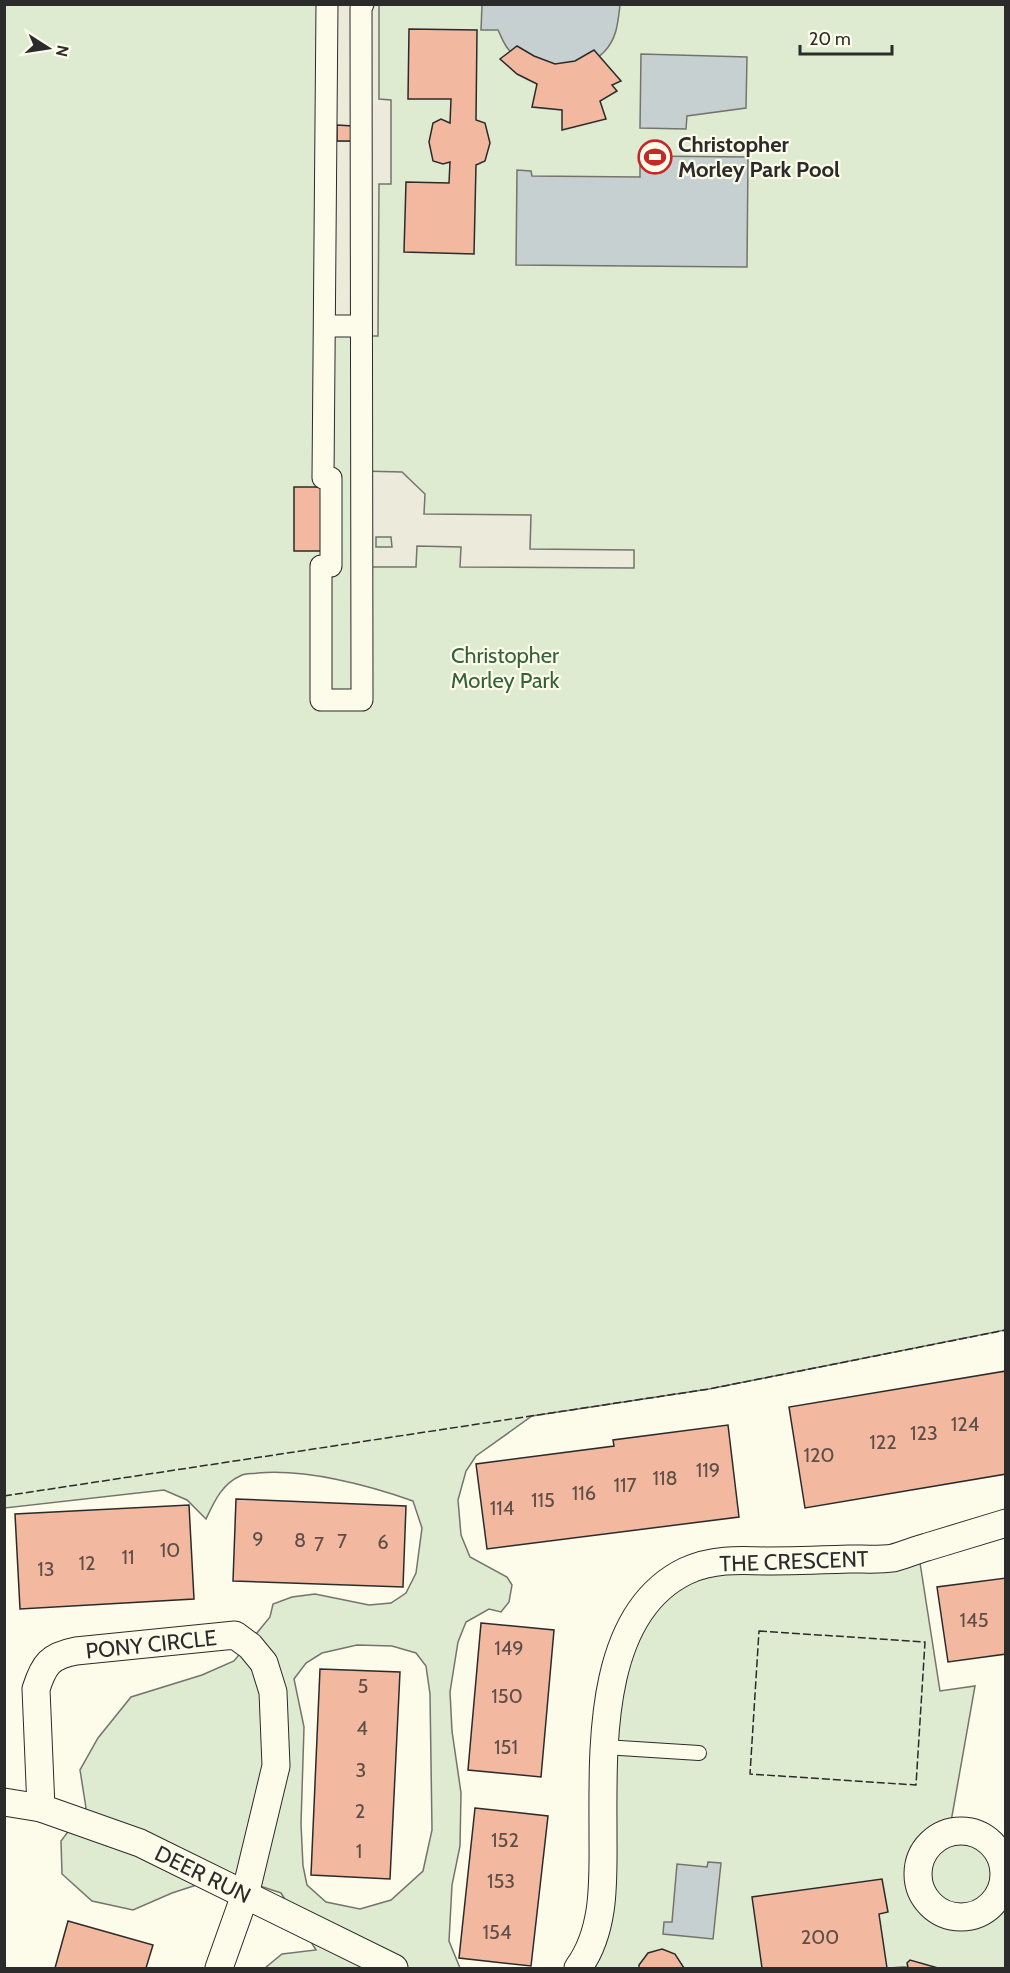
<svg xmlns="http://www.w3.org/2000/svg" width="1010" height="1973" viewBox="0 0 1010 1973" font-family="Cabin,sans-serif">
	<style>
		.green { fill: #deebd1; stroke: #74746e; stroke-width: 1.5; fill-rule: evenodd }
		.parking { fill: #eceadb; stroke: #74746e; stroke-width: 1.5; fill-rule: evenodd }
		.water { fill: #c7d0d0; stroke: #74746e; stroke-width: 1.5 }
		.building { fill: #f2b8a0; stroke: #2b2b2b; stroke-width: 1.5 }
		.lines { fill: none; stroke-linecap: round; stroke-linejoin: round }
		.service-casing { stroke: #2b2b2b; stroke-width: 16 }
		.pedestrian-casing { stroke: #2b2b2b; stroke-width: 23 }
		.minor-casing { stroke: #2b2b2b; stroke-width: 29 }
		.service { stroke: #fdfbea; stroke-width: 14 }
		.pedestrian { stroke: #fdfbea; stroke-width: 21 }
		.minor { stroke: #fdfbea; stroke-width: 27 }
		.fence { stroke: #2b2b2b; stroke-width: 1.5; stroke-dasharray: 8 3; stroke-linecap: butt }
		.labels { text-anchor: middle; stroke-width: 4.5; stroke-linejoin: round; paint-order: stroke }
		.number-label { font-size: 20px; fill: #5d4e48 }
		.poi-label { font-size: 22px; font-weight: bold; fill: #2b2b2b; stroke: #fdfbea; text-anchor: start }
		.park-label { font-size: 22px; fill: #34623c; stroke: #fdfbea }
		.street-label { font-size: 22px; fill: #2b2b2b; stroke: #fdfbea }
	</style>
	<rect width="100%" height="100%" fill="#fdfbea"/>
	<g class="green">
		<path d="M5 5H1005V1330L709 1389 532 1416 476 1456 466 1471 458 1500 461 1535 470 1557 507 1577 512 1585 509 1602 501 1612 489 1609 466 1622 458 1642 450 1692 452 1731 461 1793 460 1846 452 1885 449 1941 460 1968H265L282 1954 316 1950 281 1893 227 1875 172 1893 133 1910 92 1901 62 1874 61 1841 86 1808 80 1770 98 1738 131 1697 202 1675 234 1661 270 1617 273 1604 292 1597 315 1594 369 1605 391 1603 406 1593 416 1573 422 1528 413 1501C368 1485 307 1469 258 1473 253 1474 245 1473 240 1476 222 1484 214 1502 206 1519L187 1500 164 1490 5 1508ZM357 1645 392 1646 416 1653 426 1666 430 1694 432 1830 423 1871 391 1900 360 1909 326 1902 307 1885 303 1866 301 1824 304 1727 294 1679 306 1663 322 1653Z"/>
		<path d="M918 1550 940 1691 975 1686 949 1833C1005 1826 1006 1870 1005 1912 1005 1931 1005 1950 1005 1968H578L584 1960 622 1645 686 1571Z"/>
	</g>
	<g class="parking">
		<path d="M323 5H379V99L391 100V184H379L378 336H321ZM338 126H353V141H338Z"/>
		<path d="M361 471 402 472 425 494 424 514 531 515 530 549 634 550V568L460 567 461 547 417 546 416 567H362ZM376 537H391L392 547H376Z"/>
	</g>
	<g class="water">
		<path d="M482 5H620C618 22 617 39 604 52 581 76 532 72 509 50 504 45 501 36 498 30H481Z"/>
		<path d="M641 54 747 57 746 108 687 116 686 129 640 128Z"/>
		<path d="M640 156 748 157 747 267 516 265 517 170 531 171 532 176 640 177Z"/>
		<path d="M708 1862 721 1863 713 1939 663 1934 664 1922H672L677 1864 707 1867Z"/>
	</g>
	<g class="building">
		<path d="M409 29 477 30 476 120 485 123 490 143 485 161 476 165 474 254 404 252 406 182 449 183 450 162 443 164 433 161 429 142 433 123 441 119 450 123 451 99H408Z"/>
		<path d="M517 46 534 56 555 64 575 61 594 50 621 81 612 85 617 91 600 101 606 119 562 130V110L532 107 537 84 517 74 500 59Z"/>
		<path d="M337 125 353 126V141H337Z"/>
		<rect x="294" y="487" width="31" height="64"/>
		<path d="M1006 1371V1474L805 1508 789 1407Z"/>
		<path d="M728 1425 739 1517 487 1549 476 1464 614 1446 613 1440Z"/>
		<path d="M236 1499 406 1506 403 1587 233 1581Z"/>
		<path d="M189 1505 194 1599 20 1609 15 1514Z"/>
		<path d="M1006 1578V1654L948 1662 937 1587Z"/>
		<path d="M481 1623 554 1630 541 1777 468 1770Z"/>
		<path d="M320 1669 400 1672 390 1879 311 1875Z"/>
		<path d="M475 1808 548 1816 531 1966 459 1958Z"/>
		<path d="M882 1879 888 1912 879 1914 887 1968 908 1967 907 1963 910 1960 938 1968H762L752 1897Z"/>
		<path d="M68 1921 153 1945 146 1968H55Z"/>
		<path d="M662 1949 675 1954 684 1968H639V1965L648 1953Z"/>
	</g>
	<g class="lines">
		<g class="service-casing">
			<path id="service" d="M604 1747 699 1753"/>
		</g>
		<g class="pedestrian-casing">
			<g id="pedestrian">
				<path d="M327 4 323 478H331V566H321V700H362L361 8 363 4"/>
				<path d="M325 326H361"/>
			</g>
		</g>
		<g class="minor-casing">
			<g id="minor">
				<path d="M4 1802 41 1808 140 1843 394 1968"/>
				<path d="M41 1808 36 1689C44 1664 50 1656 76 1651L235 1635 250 1646 264 1663 273 1692 276 1766 245 1895 219 1968"/>
				<circle cx="961" cy="1874" r="43"/>
				<path d="M578 1968C606 1930 603 1879 603 1833 603 1749 597 1614 686 1571 712 1559 738 1560 766 1561 795 1561 823 1560 852 1559 865 1559 880 1560 893 1558 904 1555 916 1550 927 1547 953 1539 979 1531 1006 1523"/>
			</g>
		</g>
		<use href="#service" class="service"/>
		<use href="#pedestrian" class="pedestrian"/>
		<use href="#minor" class="minor"/>
		<g class="fence">
			<path d="M4 1496 709 1389 1006 1330"/>
			<path d="M759 1631 925 1642 916 1785 750 1774Z"/>
		</g>
	</g>
	<defs>
		<g id="stadium-ring" transform="scale(1.725)"><circle r="9.5" fill="#fdfbea" stroke="#c62828" stroke-width="1.5"/><path d="M0-5a6.5 5 0 1 0 0 10a6.5 5 0 1 0 0-10ZM-3.5-1.8h7v3.6h-7Z" fill="#c62828"/></g>
	</defs>
	<g fill-rule="evenodd">
		<use href="#stadium-ring" x="655" y="157"/>
	</g>
	<g class="labels">
		<g class="number-label">
			<text x="965" y="1431">124</text>
			<text x="924" y="1440">123</text>
			<text x="883" y="1449">122</text>
			<text x="819" y="1462">120</text>
			<text x="708" y="1477">119</text>
			<text x="665" y="1485">118</text>
			<text x="625" y="1492">117</text>
			<text x="584" y="1500">116</text>
			<text x="543" y="1507">115</text>
			<text x="502" y="1515">114</text>
			<text x="258" y="1546">9</text>
			<text x="300" y="1547">8</text>
			<text x="342" y="1548">7</text>
			<text x="383" y="1549">6</text>
			<text x="319" y="1551">7</text>
			<text x="170" y="1557">10</text>
			<text x="128" y="1564">11</text>
			<text x="87" y="1570">12</text>
			<text x="46" y="1576">13</text>
			<text x="974" y="1627">145</text>
			<text x="509" y="1655">149</text>
			<text x="363" y="1693">5</text>
			<text x="507" y="1703">150</text>
			<text x="362" y="1735">4</text>
			<text x="506" y="1754">151</text>
			<text x="361" y="1777">3</text>
			<text x="360" y="1818">2</text>
			<text x="505" y="1847">152</text>
			<text x="359" y="1858">1</text>
			<text x="501" y="1888">153</text>
			<text x="497" y="1939">154</text>
			<text x="820" y="1944">200</text>
		</g>
		<g class="poi-label">
			<text x="678" y="152">Christopher<tspan x="678" dy="25">Morley Park Pool</tspan></text>
		</g>
		<g class="park-label">
			<text x="505" y="663">Christopher<tspan x="505" dy="25">Morley Park</tspan></text>
		</g>
		<g class="street-label">
			<text transform="translate(794 1561) rotate(-2)" y="8">THE CRESCENT</text>
			<text transform="translate(151 1644) rotate(-6)" y="8">PONY CIRCLE</text>
			<text transform="translate(203 1874) rotate(26)" y="8">DEER RUN</text>
		</g>
	</g>
	<rect width="1010" height="1973" fill="none" stroke="#2b2b2b" stroke-width="12"/>
	<g transform="translate(48 48) rotate(102)" stroke="#fdfbea" stroke-width="4.5" paint-order="stroke">
	<path d="M0-4.5L10 22L0 15L-10 22Z" fill="#2b2b2b"/>
	<text y="-9" font-size="16" font-weight="bold" text-anchor="middle" fill="#2b2b2b">N</text>
	</g>
	<path d="M800 45v9h92v-9" fill="none" stroke="#2b2b2b" stroke-width="3"/>
	<text x="809" y="45" font-size="18" fill="#2b2b2b" stroke="#fdfbea" stroke-width="4.5" paint-order="stroke">20 m</text>
</svg>
